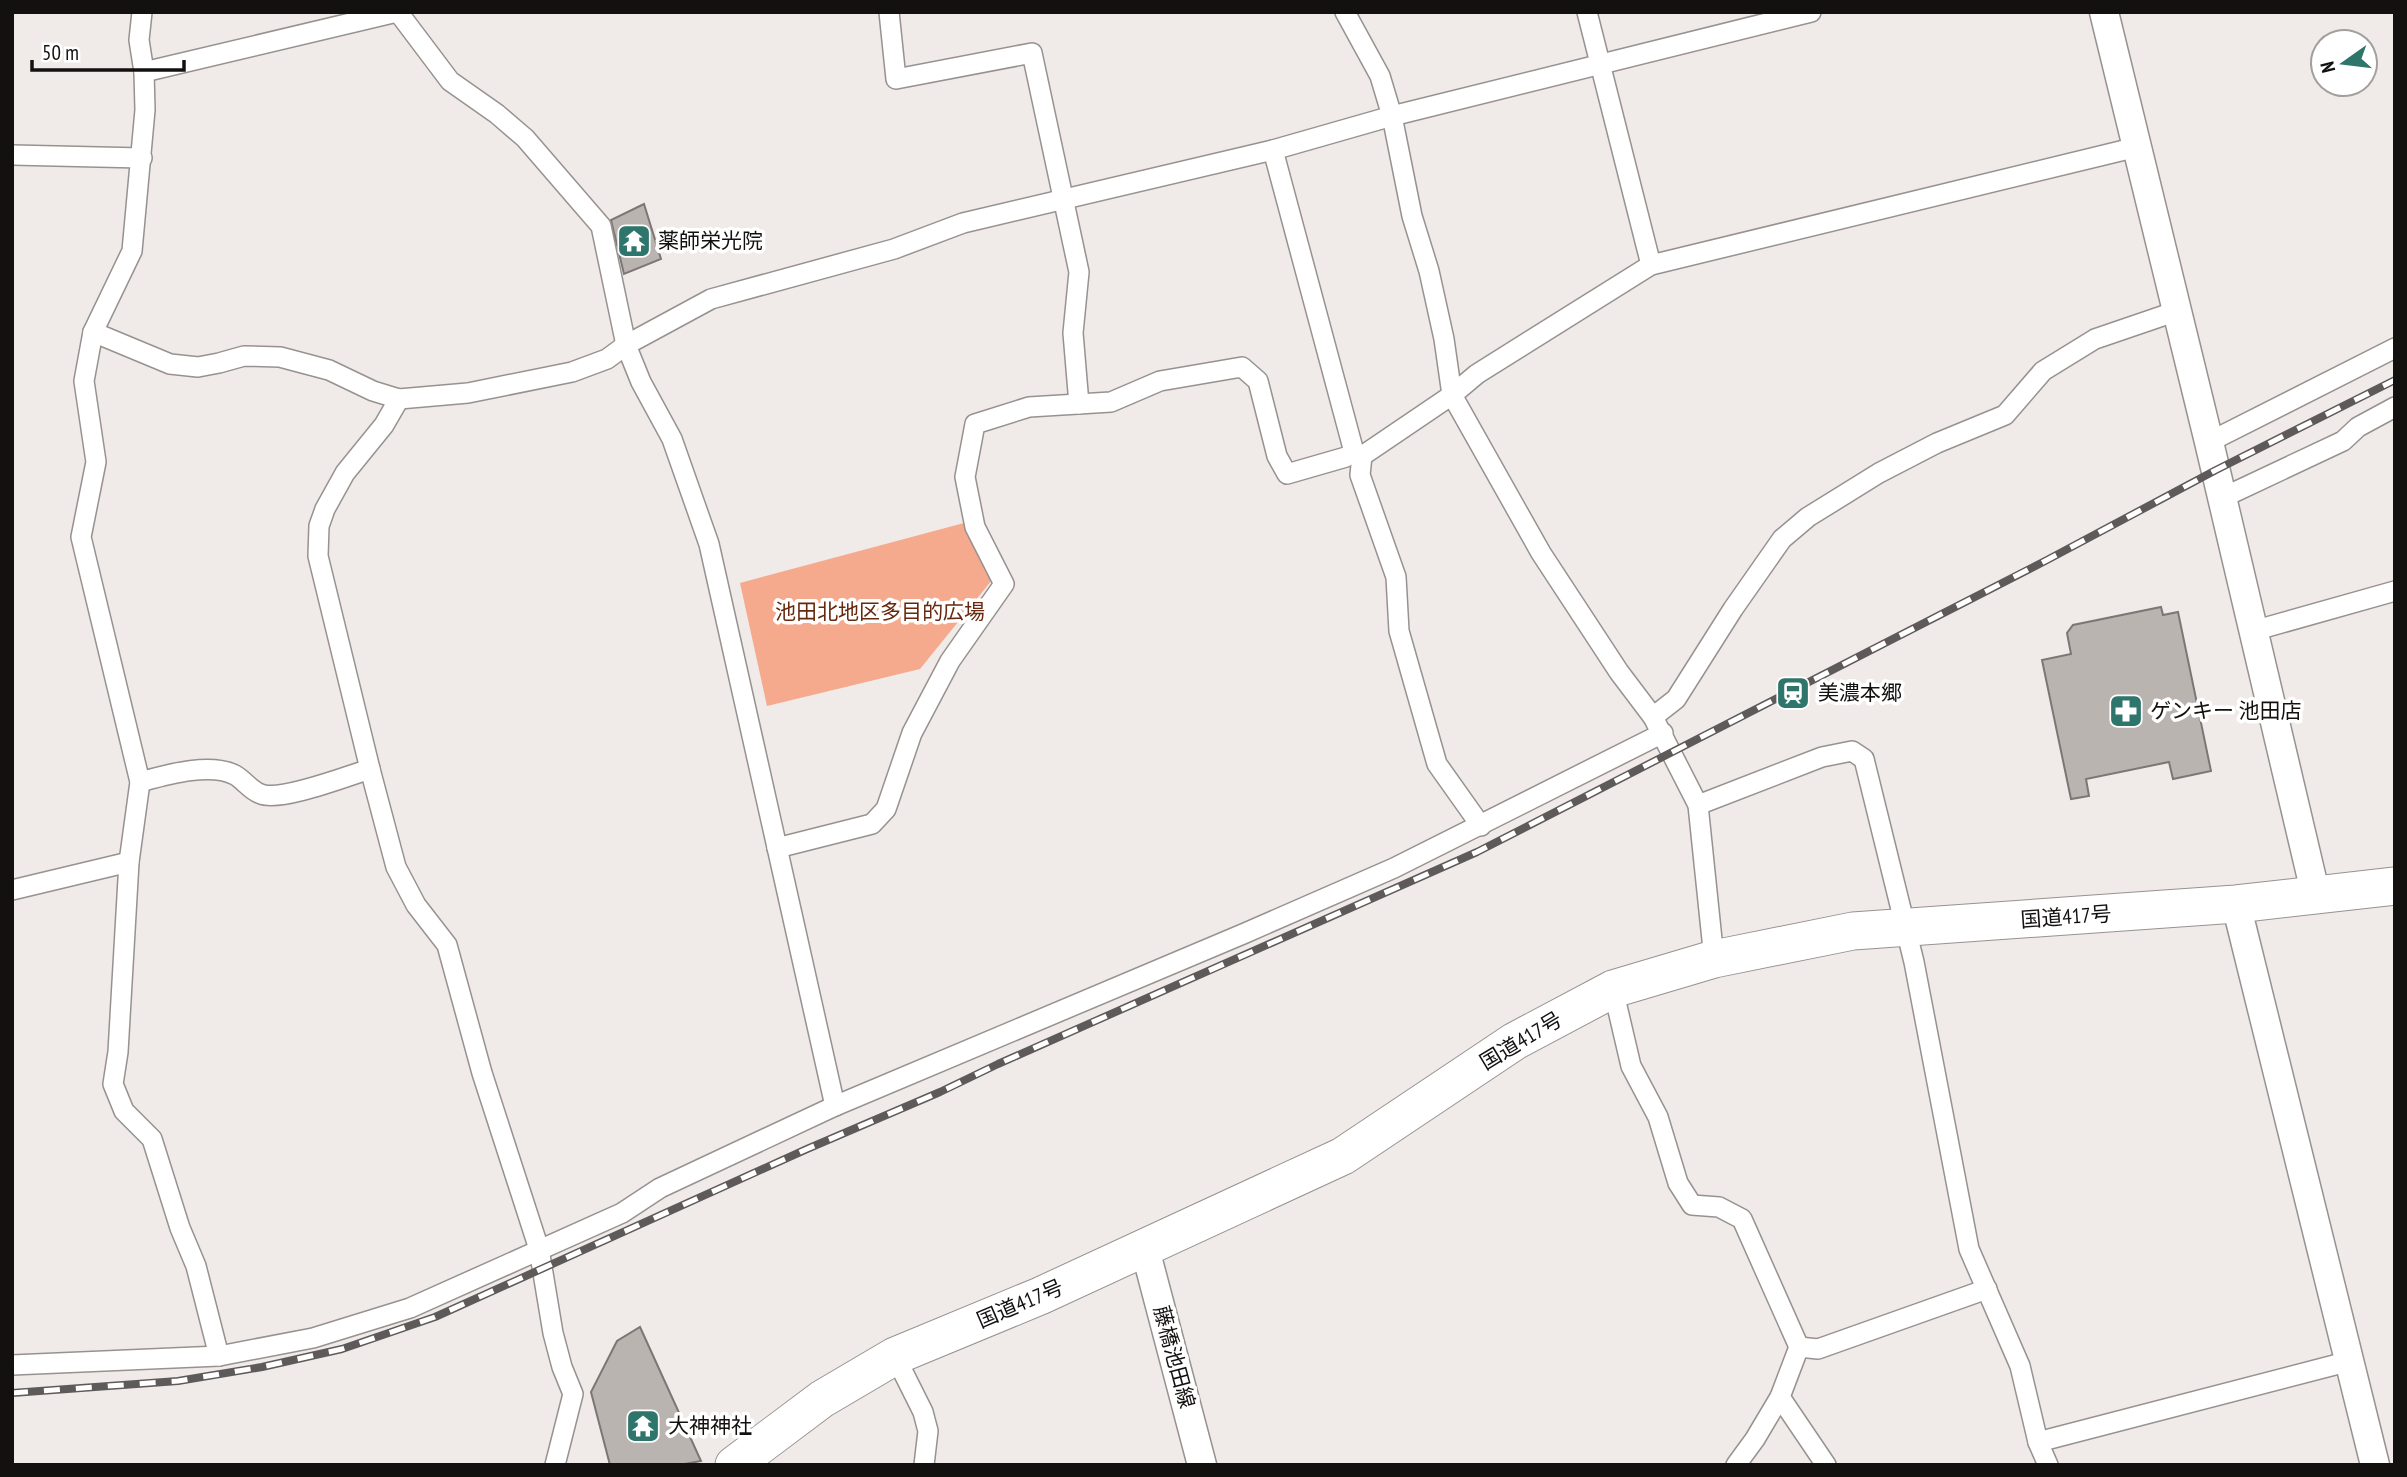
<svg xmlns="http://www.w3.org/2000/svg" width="2407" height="1477" viewBox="0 0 2407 1477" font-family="'PT Sans Narrow','Noto Sans JP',sans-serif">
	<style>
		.green { fill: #f5aa8d }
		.building { fill: #bab4b1; stroke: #7c7775; stroke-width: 2 }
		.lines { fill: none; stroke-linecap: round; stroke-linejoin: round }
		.street-casing { stroke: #97928f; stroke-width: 22 }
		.secondary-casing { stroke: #97928f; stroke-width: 31 }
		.highway-casing { stroke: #97928f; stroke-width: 39 }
		.street { stroke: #fff; stroke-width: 19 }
		.secondary { stroke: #fff; stroke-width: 28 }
		.highway { stroke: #fff; stroke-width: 37 }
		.rail-casing { stroke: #5e5a59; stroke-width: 8 }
		.rail { stroke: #fff; stroke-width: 5; stroke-dasharray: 16; stroke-linecap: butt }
		.labels { text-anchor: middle; stroke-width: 7; stroke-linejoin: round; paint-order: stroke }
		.poi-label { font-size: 21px; fill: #131110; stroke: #fff; text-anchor: start }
		.park-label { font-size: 21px; fill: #66290e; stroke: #fff }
		.street-label { font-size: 21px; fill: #131110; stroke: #fff }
	</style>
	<rect width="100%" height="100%" fill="#f0eae8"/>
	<path class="green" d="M964 523 992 580 920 669 767 706 740 583Z"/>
	<g class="building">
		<path d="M644 204 661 259 624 274 611 220Z"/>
		<path d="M2161 607 2163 615 2178 612 2211 771 2173 779 2169 762 2086 779 2089 796 2071 799 2042 660 2071 654 2067 633 2073 625Z"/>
		<path d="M640 1327 701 1461 679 1465H610L591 1392 617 1341Z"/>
	</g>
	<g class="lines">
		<g class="street-casing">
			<g id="street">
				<path d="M142 12 139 40 144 72 145 110 132 251 93 332 84 381 96 462 81 537 140 782 129 862 118 1052 113 1084 124 1111 152 1139 180 1228 196 1266 219 1356"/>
				<path d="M398 12 450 81 497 114 525 138 601 226 626 345 641 382 672 439 709 544 835 1106"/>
				<path d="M889 12 896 79 1032 53 1079 272 1073 333 1079 404"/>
				<path d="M1345 12 1380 76 1392 116 1412 216 1429 271 1444 339 1452 395 1541 553 1619 672 1653 717 1698 805 1714 959"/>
				<path d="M1587 12 1651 265"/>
				<path d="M144 72 397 12"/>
				<path d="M1273 150 1354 452"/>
				<path d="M12 155 142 158"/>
				<path d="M93 332 170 364 198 367 219 363 244 356 280 357 329 370 373 391 399 399 468 393 572 372 607 359 626 345 711 299 894 249 963 223 1273 150 1392 116 1811 12"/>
				<path d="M399 399 384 425 345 473 325 509 319 526 318 556 370 769 396 867 416 905 447 945 482 1073 539 1249 553 1333 562 1367 573 1394 555 1465"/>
				<path d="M2209 442 2395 348"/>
				<path d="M2222 498 2343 441 2358 427 2395 407"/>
				<path d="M2253 631 2395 591"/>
				<path d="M1653 717 1676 699 1733 609 1782 539 1808 517 1879 473 1937 443 2005 415 2043 371 2095 339 2177 311"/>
				<path d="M140 782C166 775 210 762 235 775 244 780 251 791 261 794 281 802 347 776 370 769"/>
				<path d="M1698 805 1822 757 1852 751 1864 759 1914 962 1969 1249 2020 1366 2038 1442 2048 1465"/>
				<path d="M1481 826 1437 764 1399 631 1396 577 1360 475 1362 456 1452 395 1477 374 1651 265 2137 147"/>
				<path d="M777 848 872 824 886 809 912 733 950 661 1004 584 975 527 965 477 975 424 1029 407 1111 402 1160 381 1242 367 1258 381 1277 456 1287 474 1346 457 1354 452 1362 456"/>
				<path d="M12 890 129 862"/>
				<path d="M1613 989 1631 1066 1658 1117 1678 1183 1692 1205 1719 1207 1742 1219 1799 1347 1780 1397 1755 1439 1736 1465"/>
				<path d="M1799 1347 1818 1349 1987 1289"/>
				<path d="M895 1356 923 1412 928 1431 924 1465"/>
				<path d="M12 1365 219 1356 313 1338 410 1308 622 1213 660 1188 835 1106 1243 934 1394 868 1663 733"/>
				<path d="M1780 1397 1826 1465"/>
				<path d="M2038 1442 2350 1361"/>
			</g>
		</g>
		<g class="secondary-casing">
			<g id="secondary">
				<path d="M2104 12 2209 442 2316 896"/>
				<path d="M2236 904 2375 1465"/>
				<path d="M1145 1249 1202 1465"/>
			</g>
		</g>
		<g class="highway-casing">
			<path id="highway" d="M734 1465 822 1399 895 1356 1040 1296 1343 1156 1515 1041 1613 989 1714 959 1853 931 2236 904 2395 886"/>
		</g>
		<use href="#street" class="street"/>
		<use href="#secondary" class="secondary"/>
		<use href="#highway" class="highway"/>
		<g class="rail-casing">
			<path id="rail" d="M12 1393 178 1381 262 1367 342 1349 435 1317 807 1149 940 1092 998 1064 1477 852 2047 560 2216 470 2395 380"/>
		</g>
		<use href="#rail" class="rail"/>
	</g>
	<defs>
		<g id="temple-square" transform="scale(1.75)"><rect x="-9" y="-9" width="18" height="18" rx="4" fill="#2e756b" stroke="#fff"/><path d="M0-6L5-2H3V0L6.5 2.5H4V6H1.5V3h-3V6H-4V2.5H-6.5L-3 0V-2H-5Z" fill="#fff"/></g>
		<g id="station-square" transform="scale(1.75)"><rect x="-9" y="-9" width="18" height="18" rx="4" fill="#2e756b" stroke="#fff"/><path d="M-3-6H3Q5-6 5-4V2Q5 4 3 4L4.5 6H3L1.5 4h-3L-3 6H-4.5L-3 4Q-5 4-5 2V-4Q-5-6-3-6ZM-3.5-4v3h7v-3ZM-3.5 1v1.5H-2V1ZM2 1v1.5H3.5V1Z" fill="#fff"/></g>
		<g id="pharmacy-square" transform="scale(1.75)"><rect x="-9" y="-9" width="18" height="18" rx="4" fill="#2e756b" stroke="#fff"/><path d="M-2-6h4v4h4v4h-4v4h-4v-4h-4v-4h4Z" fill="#fff"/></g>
	</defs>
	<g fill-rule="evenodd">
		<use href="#temple-square" x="634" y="241"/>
		<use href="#station-square" x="1793" y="693"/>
		<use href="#pharmacy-square" x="2126" y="711"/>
		<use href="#temple-square" x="643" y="1426"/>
	</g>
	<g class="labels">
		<g class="poi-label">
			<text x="658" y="248">薬師栄光院</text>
			<text x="1818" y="700">美濃本郷</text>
			<text x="2150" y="718">ゲンキー 池田店</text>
			<text x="668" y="1433">大神神社</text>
		</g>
		<g class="park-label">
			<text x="880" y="619">池田北地区多目的広場</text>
		</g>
		<g class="street-label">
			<text transform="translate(2066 917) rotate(-4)" y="7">国道417号</text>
			<text transform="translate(1521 1041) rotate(-31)" y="7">国道417号</text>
			<text transform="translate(1020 1304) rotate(-23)" y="7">国道417号</text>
			<text transform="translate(1174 1357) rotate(75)" y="7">藤橋池田線</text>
		</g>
	</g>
	<rect width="2407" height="1477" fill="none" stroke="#131110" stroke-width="28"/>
	<g transform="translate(2344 63) rotate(256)"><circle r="33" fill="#ffffff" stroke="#a1a09f" stroke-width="2"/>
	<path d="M0-5L12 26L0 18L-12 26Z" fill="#2e756b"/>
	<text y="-10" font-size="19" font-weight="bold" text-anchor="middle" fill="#131110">N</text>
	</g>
	<path d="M32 60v10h152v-10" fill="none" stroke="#131110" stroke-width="3.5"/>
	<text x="42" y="60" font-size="21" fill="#131110" stroke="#ffffff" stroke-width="5" paint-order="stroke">50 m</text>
</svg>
